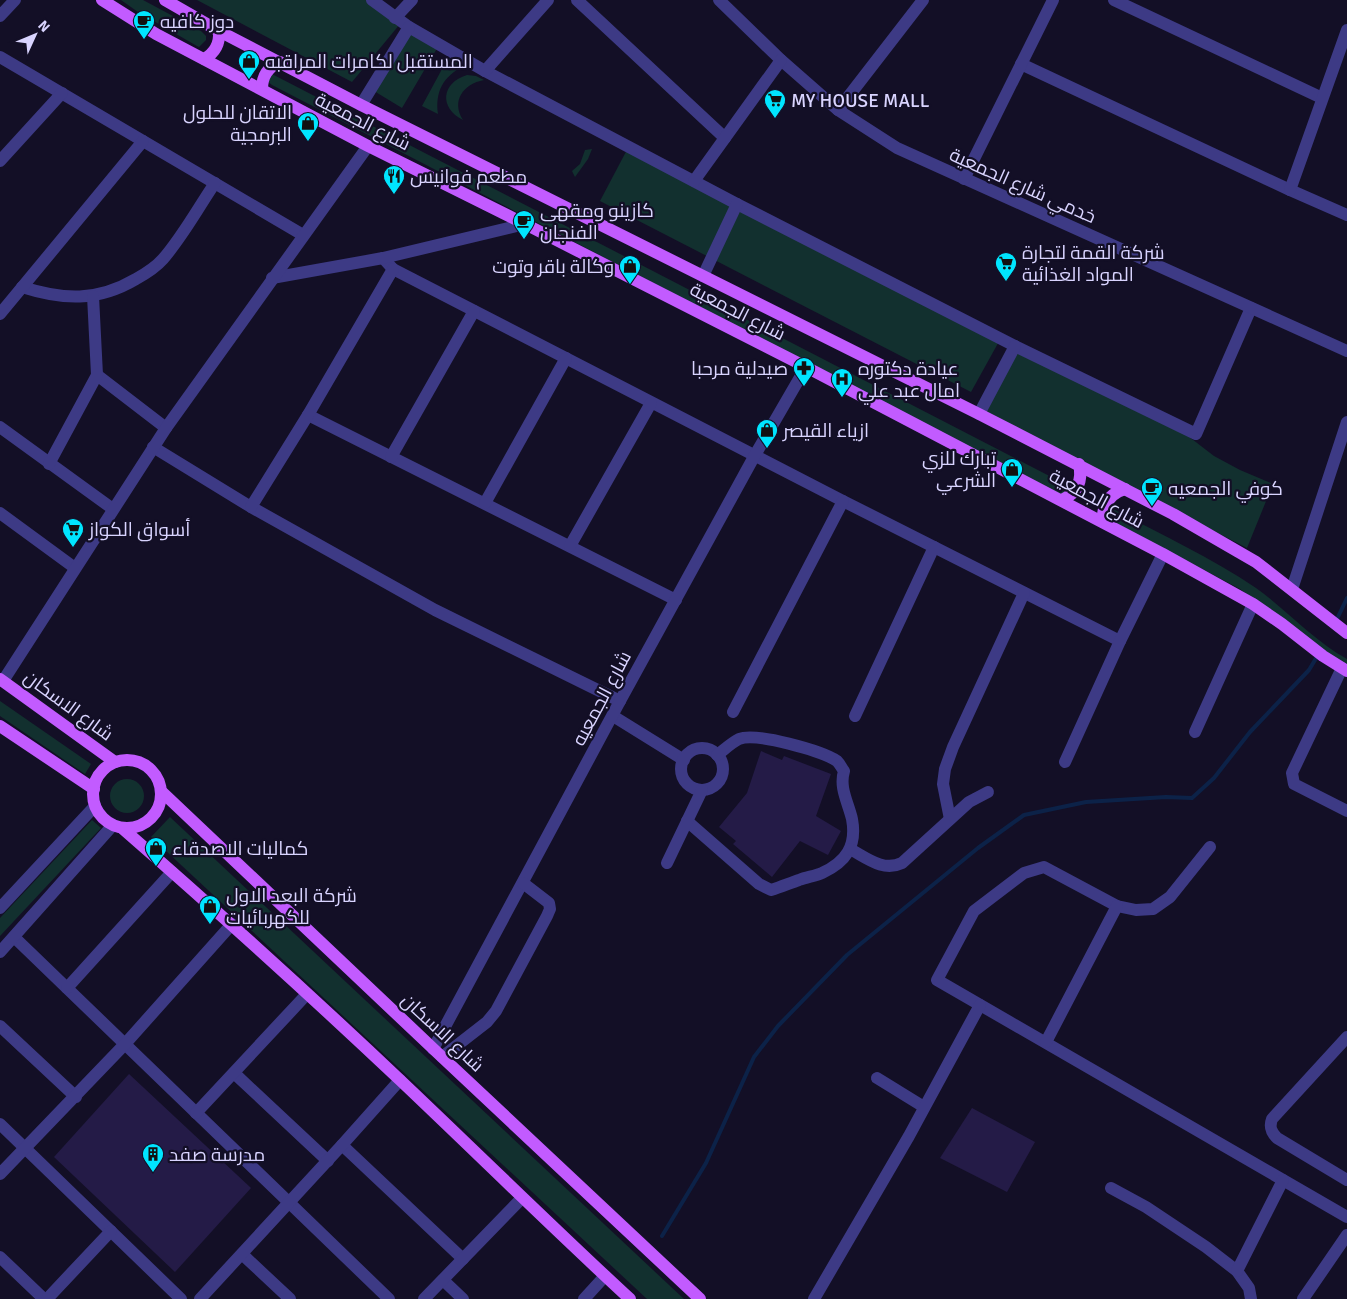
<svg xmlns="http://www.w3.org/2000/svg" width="1347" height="1299" viewBox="0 0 1347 1299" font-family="Signika,Cairo,sans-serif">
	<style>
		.green { fill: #12302f }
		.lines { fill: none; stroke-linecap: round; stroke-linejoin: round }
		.stream { stroke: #0c2248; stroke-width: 4 }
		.building { fill: #241b47 }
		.minor { stroke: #3d3a85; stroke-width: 12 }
		.major { stroke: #c25bff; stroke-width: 12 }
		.labels { text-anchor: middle; stroke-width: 4.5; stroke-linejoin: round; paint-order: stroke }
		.poi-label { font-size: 19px; fill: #d9d4ff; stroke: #130f26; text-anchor: start }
		.street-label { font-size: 19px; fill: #d9d4ff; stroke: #130f26 }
	</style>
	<rect width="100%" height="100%" fill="#130f26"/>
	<g class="green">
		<path d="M121 0H143L201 31 206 36V40L199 47 197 46 138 12Z"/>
		<path d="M197 0H370L400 24 352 82Z"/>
		<path d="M411 28 439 45 402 108 374 91Z"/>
		<path d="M448 58 464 66C443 76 435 92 438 114L422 106Z"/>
		<path d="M270 73 1063 483 1066 489 1064 493 1060 494 272 85 268 82Z"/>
		<path d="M467 75 476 76 484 80C463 84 451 101 463 120 439 108 441 83 467 75Z"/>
		<path d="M629 146 1002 336 971 392 600 201Z"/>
		<path d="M592 149 588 159 575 177 572 171 580 164 585 150Z"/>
		<path d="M1016 344 1188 436 1214 456 1240 470 1273 484 1247 548 985 413Z"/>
		<path d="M1115 510C1162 535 1212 558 1256 588 1288 611 1313 640 1347 659V669L1240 589 1106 518 1108 512Z"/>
		<path d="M0 701 91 764 85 774 0 716Z"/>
		<circle cx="127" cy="796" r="17"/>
		<path d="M170 817 684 1299H647L151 837Z"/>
		<path d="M92 820 101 828 0 936V918Z"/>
	</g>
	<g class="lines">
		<g class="stream">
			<path d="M1336 621 1347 598"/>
			<path d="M662 1236 706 1163 754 1057 778 1026 847 955 978 848 1024 815 1086 802 1166 797 1192 798 1214 778 1250 732 1309 670 1318 655"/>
		</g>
	</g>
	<g class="building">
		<path d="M761 751 782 760 784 756 831 774 816 816 841 831 828 855 800 841 772 877 733 844 736 841 719 827 747 793Z"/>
		<path d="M129 1074 251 1188 175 1272 54 1157Z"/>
		<path d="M972 1108 1035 1142 1007 1192 940 1158Z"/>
	</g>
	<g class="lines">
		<g class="minor">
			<path d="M372 0 409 27 485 71 737 204 1015 346 1196 434 1251 308"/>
			<path d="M577 0 725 138"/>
			<path d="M719 0 781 60 838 110 897 148 1347 351"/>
			<path d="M1114 0 1322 98"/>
			<path d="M0 16 15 0"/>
			<path d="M395 18 412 0"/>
			<path d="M0 57 303 235"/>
			<path d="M1021 64 1290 190 1347 215"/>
			<path d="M485 71 548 0"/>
			<path d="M361 105 409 27"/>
			<path d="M838 110 923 0"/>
			<path d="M0 161 62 93"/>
			<path d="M964 179 1053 0"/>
			<path d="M694 181 781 60"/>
			<path d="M1290 190 1347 30"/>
			<path d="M383 258 393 269 843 501 1120 641"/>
			<path d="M703 276 737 204"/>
			<path d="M272 278 383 258 525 224"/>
			<path d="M22 287C63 300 97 302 136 279 145 274 156 267 163 259 183 236 198 208 215 183"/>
			<path d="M0 314 143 141"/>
			<path d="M97 375 166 428"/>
			<path d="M979 414 1015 346"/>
			<path d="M308 415 676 600"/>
			<path d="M0 427 113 509"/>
			<path d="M153 447 251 507 435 610 620 701"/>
			<path d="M391 457 474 311"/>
			<path d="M49 464 97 375 93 296"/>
			<path d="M485 503 566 358"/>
			<path d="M251 507 308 415 393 269"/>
			<path d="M0 513 75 568"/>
			<path d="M570 546 651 403"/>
			<path d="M1292 589 1347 422"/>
			<path d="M1342 668 1292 773 1294 784 1347 811"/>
			<path d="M3 681 166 428 368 146"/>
			<path d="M733 712 843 501"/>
			<path d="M613 716 684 760"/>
			<path d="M855 716 934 547"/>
			<path d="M1195 732 1253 604"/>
			<circle cx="702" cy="769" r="21"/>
			<path d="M1065 762 1120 641 1163 554"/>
			<path d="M950 819 943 784 945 769 953 747 1024 593"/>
			<path d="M687 821 759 884 771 890C781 887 790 883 799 880 807 877 815 876 822 873 846 862 857 846 852 819 848 802 839 788 844 771 841 767 840 764 837 761 822 751 756 732 739 739 731 743 724 750 717 755"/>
			<path d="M1210 847 1170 897 1153 909 1136 910 1117 906 1044 867 1024 873 974 911 937 980 1347 1217"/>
			<path d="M850 849C867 858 883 872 902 863L969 802 988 792"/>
			<path d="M667 863 702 790"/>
			<path d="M0 908 95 806"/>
			<path d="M14 937 389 1299"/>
			<path d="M0 952 113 825"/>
			<path d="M67 988 172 872"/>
			<path d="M0 1026 76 1097"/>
			<path d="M1347 1037 1272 1119C1269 1127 1271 1132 1277 1138L1347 1180"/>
			<path d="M1046 1042 1117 906"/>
			<path d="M433 1049 620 701 755 455 806 367"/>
			<path d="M442 1057 487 1022 496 1011 547 916 550 909 549 903 523 883"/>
			<path d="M234 1073 328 1161"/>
			<path d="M877 1078 924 1107"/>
			<path d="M196 1113 307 994"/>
			<path d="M0 1124 181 1299"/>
			<path d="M342 1145 463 1259"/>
			<path d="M0 1174 125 1044 232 924"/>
			<path d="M1111 1188 1146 1207 1206 1247 1237 1271 1249 1288 1251 1299"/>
			<path d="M242 1254 290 1299"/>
			<path d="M0 1257 44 1299"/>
			<path d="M1237 1271 1283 1180"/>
			<path d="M443 1280 463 1299"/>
			<path d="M47 1299 111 1231"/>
			<path d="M200 1299 342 1145 400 1080"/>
			<path d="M424 1299 522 1198"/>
			<path d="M584 1299 605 1276"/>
			<path d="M814 1299 909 1136 980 1005"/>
			<path d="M1303 1299 1347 1235"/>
		</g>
		<g class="major">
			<path d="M102 0 156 34 368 146 525 224 806 367 1163 554 1253 604 1282 624 1323 656 1347 671"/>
			<path d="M165 0 219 31 361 105 979 414 1173 514 1256 562 1347 633"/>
			<path d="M204 59C215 53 220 44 219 31"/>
			<path d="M262 89C262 76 268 67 280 62"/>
			<path d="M1062 500C1077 493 1083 481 1079 464"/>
			<path d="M1103 522C1102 506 1108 494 1125 489"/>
			<path d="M0 679 115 762"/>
			<path d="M0 726 94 789"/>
			<circle cx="127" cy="794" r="34"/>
			<path d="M161 791 442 1057 700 1299"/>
			<path d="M122 828C216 910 309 994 400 1080 477 1153 552 1227 630 1299"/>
		</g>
	</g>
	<defs>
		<g id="cafe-pin" transform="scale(1.125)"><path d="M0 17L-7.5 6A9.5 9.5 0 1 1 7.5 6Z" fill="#00e5ff" stroke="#130f26"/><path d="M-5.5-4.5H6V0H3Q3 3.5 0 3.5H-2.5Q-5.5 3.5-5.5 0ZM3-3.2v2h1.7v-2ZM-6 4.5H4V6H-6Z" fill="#111"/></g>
		<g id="shop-pin" transform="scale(1.125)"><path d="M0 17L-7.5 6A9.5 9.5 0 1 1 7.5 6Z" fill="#00e5ff" stroke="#130f26"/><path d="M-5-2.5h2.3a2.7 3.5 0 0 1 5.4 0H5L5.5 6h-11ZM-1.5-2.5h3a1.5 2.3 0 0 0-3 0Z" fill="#111"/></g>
		<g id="supermarket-pin" transform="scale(1.125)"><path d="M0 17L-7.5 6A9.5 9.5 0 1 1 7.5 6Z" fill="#00e5ff" stroke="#130f26"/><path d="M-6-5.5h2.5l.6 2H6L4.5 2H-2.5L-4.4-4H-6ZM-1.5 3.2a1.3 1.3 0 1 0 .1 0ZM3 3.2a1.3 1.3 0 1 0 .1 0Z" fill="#111"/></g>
		<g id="restaurant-pin" transform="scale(1.125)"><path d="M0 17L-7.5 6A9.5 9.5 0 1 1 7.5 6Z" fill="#00e5ff" stroke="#130f26"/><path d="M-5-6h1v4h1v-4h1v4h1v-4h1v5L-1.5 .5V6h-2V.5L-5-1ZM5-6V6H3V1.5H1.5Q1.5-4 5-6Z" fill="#111"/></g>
		<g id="pharmacy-pin" transform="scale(1.125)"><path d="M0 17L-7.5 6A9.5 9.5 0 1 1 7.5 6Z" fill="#00e5ff" stroke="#130f26"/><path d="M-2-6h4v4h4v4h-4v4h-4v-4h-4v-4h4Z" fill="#111"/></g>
		<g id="hospital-pin" transform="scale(1.125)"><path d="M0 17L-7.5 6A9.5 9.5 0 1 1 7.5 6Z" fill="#00e5ff" stroke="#130f26"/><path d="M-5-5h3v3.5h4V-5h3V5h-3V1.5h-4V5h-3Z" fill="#111"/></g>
		<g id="building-pin" transform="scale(1.125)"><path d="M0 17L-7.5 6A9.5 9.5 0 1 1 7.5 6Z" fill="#00e5ff" stroke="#130f26"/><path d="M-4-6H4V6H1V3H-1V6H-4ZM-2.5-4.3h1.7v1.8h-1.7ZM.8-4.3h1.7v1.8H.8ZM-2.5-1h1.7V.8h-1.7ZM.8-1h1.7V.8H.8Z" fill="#111"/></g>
	</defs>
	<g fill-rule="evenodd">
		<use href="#cafe-pin" x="144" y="21"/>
		<use href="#shop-pin" x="249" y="61"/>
		<use href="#supermarket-pin" x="775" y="100"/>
		<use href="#shop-pin" x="308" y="123"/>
		<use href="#restaurant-pin" x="394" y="176"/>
		<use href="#cafe-pin" x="524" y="221"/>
		<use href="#supermarket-pin" x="1006" y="263"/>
		<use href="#shop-pin" x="630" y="266"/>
		<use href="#pharmacy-pin" x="804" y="368"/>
		<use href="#hospital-pin" x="842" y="379"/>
		<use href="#shop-pin" x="767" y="430"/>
		<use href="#shop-pin" x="1012" y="469"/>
		<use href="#cafe-pin" x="1152" y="488"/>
		<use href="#supermarket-pin" x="73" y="529"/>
		<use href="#shop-pin" x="156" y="848"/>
		<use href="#shop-pin" x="210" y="906"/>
		<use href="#building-pin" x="153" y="1154"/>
	</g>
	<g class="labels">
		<g class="poi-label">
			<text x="160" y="28">دوز كافيه</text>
			<text x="265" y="68">المستقبل لكامرات المراقبه</text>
			<text x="791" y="107">MY HOUSE MALL</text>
			<text x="292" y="119" text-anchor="end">الاتقان للحلول<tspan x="292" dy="22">البرمجية</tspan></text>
			<text x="410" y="183">مطعم فوانيس</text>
			<text x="540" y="217">كازينو ومقهى<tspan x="540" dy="22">الفنجان</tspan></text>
			<text x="1022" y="259">شركة القمة لتجارة<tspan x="1022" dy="22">المواد الغذائية</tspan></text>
			<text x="614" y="273" text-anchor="end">وكالة باقر وتوت</text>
			<text x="788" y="375" text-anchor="end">صيدلية مرحبا</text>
			<text x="858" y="375">عيادة دكتوره<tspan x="858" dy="22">امال عبد علي</tspan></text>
			<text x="783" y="437">ازياء القيصر</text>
			<text x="996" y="465" text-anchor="end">تبارك للزي<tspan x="996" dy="22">الشرعي</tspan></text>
			<text x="1168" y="495">كوفي الجمعيه</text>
			<text x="89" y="536">أسواق الكواز</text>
			<text x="172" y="855">كماليات الاصدقاء</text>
			<text x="226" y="902">شركة البعد الاول<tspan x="226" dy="22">للكهربائيات</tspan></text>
			<text x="169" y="1161">مدرسة صفد</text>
		</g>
		<g class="street-label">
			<text transform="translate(363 121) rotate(27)" y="7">شارع الجمعية</text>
			<text transform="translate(1023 185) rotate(24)" y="7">خدمي شارع الجمعية</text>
			<text transform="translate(738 311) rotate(27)" y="7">شارع الجمعية</text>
			<text transform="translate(1097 498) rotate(28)" y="7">شارع الجمعية</text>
			<text transform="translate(601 698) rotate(-62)" y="7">شارع الجمعيه</text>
			<text transform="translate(69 705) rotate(36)" y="7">شارع الاسكان</text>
			<text transform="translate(443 1032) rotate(43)" y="7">شارع الاسكان</text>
		</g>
	</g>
	<g transform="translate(35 35) rotate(46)" stroke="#130f26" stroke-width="4" paint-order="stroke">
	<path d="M0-4L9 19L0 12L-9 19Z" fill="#d9d4ff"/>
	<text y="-8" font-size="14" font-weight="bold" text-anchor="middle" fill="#d9d4ff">N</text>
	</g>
</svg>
